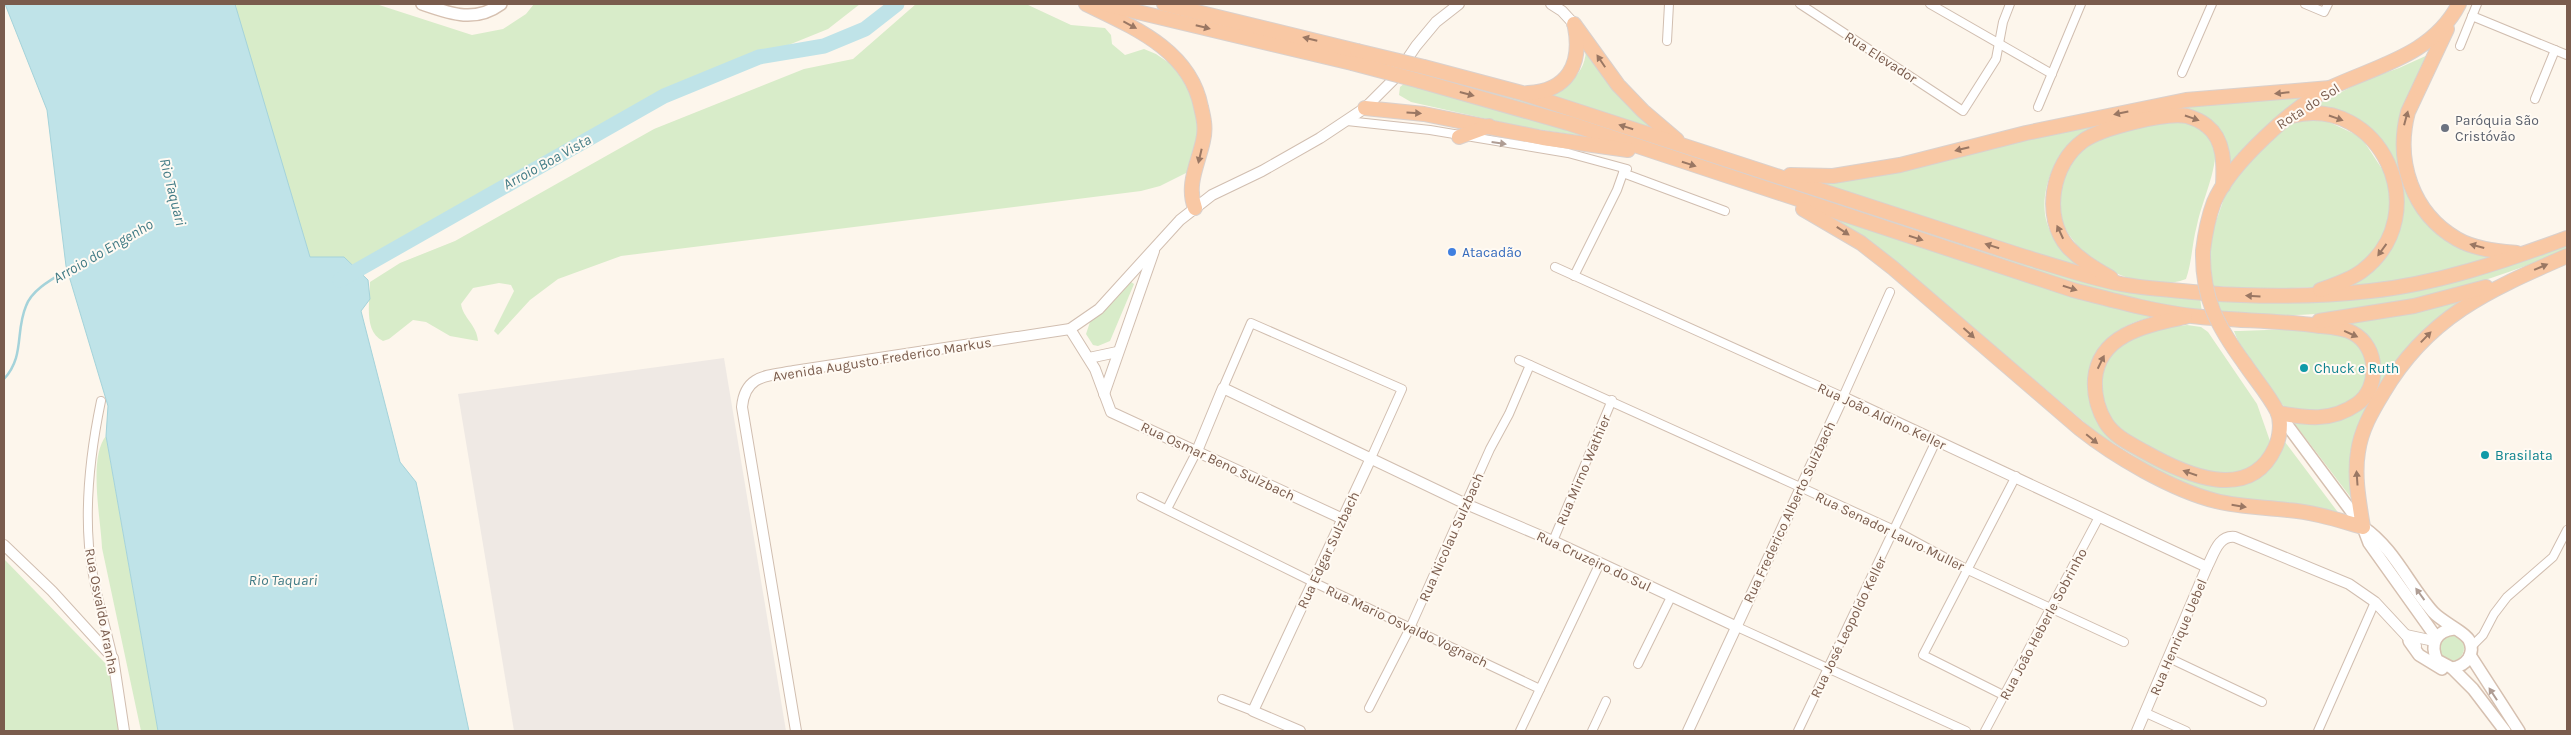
<svg xmlns="http://www.w3.org/2000/svg" width="2571" height="735" viewBox="0 0 2571 735" font-family="Karla,sans-serif">
	<style>
		.industrial { fill: #efe9e4 }
		.green { fill: #d8ecc9 }
		.water { fill: #bfe3e8; stroke: #a5d3da }
		.lines { fill: none; stroke-linecap: round; stroke-linejoin: round }
		.stream { stroke: #a5d3da; stroke-width: 2.5 }
		.river { stroke: #bfe3e8; stroke-width: 15 }
		.minor-casing { stroke: #d1beb0; stroke-width: 10 }
		.tertiary-casing { stroke: #d1beb0; stroke-width: 12 }
		.secondary-casing { stroke: #d6c0b0; stroke-width: 14 }
		.trunk-casing { stroke: #dad1cd; stroke-width: 16 }
		.minor { stroke: #fff; stroke-width: 8 }
		.tertiary { stroke: #fff; stroke-width: 10 }
		.secondary { stroke: #fff; stroke-width: 11 }
		.trunk { stroke: #f9c8a4; stroke-width: 14 }
		.trunk-bridge-casing { stroke: #dad1cd; stroke-width: 16; stroke-linecap: butt }
		.trunk-bridge { stroke: #f9c8a4; stroke-width: 14 }
		.oneway { fill: #9a7763 }
		.oneway2 { fill: #af9d94 }
		.worship-dot { fill: #6b7280; stroke: #fffaf3; stroke-width: 2 }
		.shop-dot { fill: #3f7fe0; stroke: #fffaf3; stroke-width: 2 }
		.culture-dot { fill: #0f9aa8; stroke: #fffaf3; stroke-width: 2 }
		.labels { text-anchor: middle; stroke-width: 4; stroke-linejoin: round; paint-order: stroke }
		.street-label { font-size: 14px; fill: #7a5c4d; stroke: #fffaf3 }
		.worship-label { font-size: 14px; fill: #5b616d; stroke: #fffaf3; text-anchor: start }
		.shop-label { font-size: 14px; fill: #366cbe; stroke: #fffaf3; text-anchor: start }
		.culture-label { font-size: 14px; fill: #0d838f; stroke: #fffaf3; text-anchor: start }
		.water-label { font-size: 15px; font-style: italic; fill: #437c86; stroke: #fffaf3 }
	</style>
	<rect width="100%" height="100%" fill="#fdf6ec"/>
	<path class="industrial" d="M724 358 786 731H514L458 394Z"/>
	<g class="green">
		<path d="M236 4H376L472 35 503 29 526 14 534 4H860L828 29 631 109 357 269 344 257H310L237 16Z"/>
		<path d="M916 4H1026L1071 25 1105 28 1111 35 1112 44 1125 55 1144 49 1156 54 1178 69 1189 80 1199 126 1188 172 1160 186 1141 191 621 256 558 279 530 300 498 335 494 331 514 291 511 285 499 283 473 288 461 304C463 318 477 325 478 341L450 336 426 322 413 320 389 339 383 341C363 331 370 301 370 282L400 263 455 241 654 129 804 69 853 59Z"/>
		<path d="M1586 45 1661 135 1541 95C1566 85 1587 77 1586 45Z"/>
		<path d="M2430 54 2398 128 2397 145 2398 158 2427 221 2502 254 2412 279 2325 292 2353 280 2399 219 2379 146 2310 108 2365 80 2399 68Z"/>
		<path d="M1423 71 1475 84 2153 294 2180 298 2200 297 2202 313 2085 287 1421 76Z"/>
		<path d="M1405 83 1472 99 1590 137 1523 127 1411 102 1399 95 1400 87Z"/>
		<path d="M2313 94 2228 170 2200 118C2174 119 2145 116 2120 121 2108 123 2086 129 2077 137 2054 154 2038 195 2047 223 2053 244 2073 258 2088 272L1815 184 2178 103 2257 101Z"/>
		<path d="M2316 116 2361 137 2388 178 2392 209 2379 247 2361 266 2315 287 2270 289 2213 286 2209 281 2208 270 2211 236 2230 181 2289 121Z"/>
		<path d="M2195 122 2216 145C2216 174 2203 198 2197 225 2192 243 2192 262 2186 279 2131 301 2028 238 2067 170 2075 157 2084 146 2098 137 2104 134 2113 133 2120 131 2147 124 2167 123 2195 122Z"/>
		<path d="M1824 212 2163 315C2138 319 2109 328 2100 354 2096 367 2098 402 2098 417L2209 484C2216 485 2223 487 2229 487 2251 486 2278 461 2285 442L2340 515 2213 497 2158 471 2097 433 1913 276Z"/>
		<path d="M2567 241V250L2562 252C2444 299 2348 322 2220 314L2216 300 2336 298Z"/>
		<path d="M1131 282 1134 284 1110 341 1098 346 1093 345 1086 334 1091 319 1114 301Z"/>
		<path d="M2489 289 2441 317 2355 443 2350 464 2352 499 2291 419 2355 411 2378 358 2335 323Z"/>
		<path d="M2187 325 2201 327 2208 332 2257 404 2270 441C2264 460 2251 475 2230 477 2222 478 2209 472 2201 470 2172 462 2136 444 2114 422 2097 403 2097 370 2112 351 2118 343 2137 335 2145 331 2157 326 2174 327 2187 325Z"/>
		<path d="M2234 331C2270 331 2323 324 2354 340 2373 350 2372 383 2359 398 2349 408 2307 416 2294 412 2281 409 2271 389 2263 380 2252 364 2240 349 2234 331Z"/>
		<path d="M106 436 158 731H141L102 548C101 520 88 458 106 436Z"/>
		<path d="M4 559 106 664 112 677 120 731H4Z"/>
		<circle cx="2451" cy="648" r="13"/>
	</g>
	<path class="water" d="M5 4H235L310 257H344L368 280 370 299 361 311 400 462 416 482 469 731H158L106 436 108 406 66 266 47 110Z"/>
	<g class="lines">
		<path class="stream" d="M4 379C25 356 15 332 26 306 32 289 54 278 69 269"/>
		<path class="river" d="M340 280 664 96 759 57 824 46 865 29 897 4"/>
		<g class="minor-casing">
			<g id="minor">
				<path d="M1800 4 1963 111 1996 59 2003 22 2010 4"/>
				<path d="M1930 4 2052 74"/>
				<path d="M2305 4 2324 12 2328 4"/>
				<path d="M2472 16 2567 55"/>
				<path d="M1667 41 1669 4"/>
				<path d="M2460 46 2477 4"/>
				<path d="M2182 73 2212 4"/>
				<path d="M2535 99 2555 50"/>
				<path d="M2038 107 2081 4"/>
				<path d="M1347 121 1430 130 1568 153 1627 169 1623 173 1617 190 1574 276"/>
				<path d="M1623 173 1725 211"/>
				<path d="M1555 267 1843 397 1890 292"/>
				<path d="M1519 360 1800 487 1894 530 1966 569 2124 642"/>
				<path d="M1223 388 1251 323 1402 389 1371 458"/>
				<path d="M101 401C91 449 85 498 89 546 92 583 105 622 113 658"/>
				<path d="M1141 497 1313 582 1540 689"/>
				<path d="M1167 509 1197 451"/>
				<path d="M1553 541 1612 400"/>
				<path d="M1735 626 1966 731"/>
				<path d="M2471 647 2483 635 2494 614 2507 597 2553 557 2567 530"/>
				<path d="M2169 658 2262 702"/>
				<path d="M1638 664 1671 597"/>
				<path d="M2005 696 1923 655 2016 476"/>
				<path d="M1222 699 1253 711"/>
				<path d="M1369 708 1410 628 1490 449 1509 414 1530 365"/>
				<path d="M2146 713 2186 731"/>
				<path d="M1520 731 1600 563"/>
				<path d="M1592 731 1606 701"/>
				<path d="M1798 731 1936 441"/>
				<path d="M1985 731 2099 517"/>
				<path d="M2318 731 2375 602"/>
			</g>
		</g>
		<g class="tertiary-casing">
			<g id="tertiary">
				<path d="M1551 4 1562 11 1574 24"/>
				<path d="M1070 329 1095 369 1111 412 1343 519"/>
				<path d="M1089 358 1117 352"/>
				<path d="M1104 394 1154 251"/>
				<path d="M1197 451 1223 388 1466 504 1553 541 1735 626"/>
				<path d="M4 545 52 591 113 658 124 731"/>
				<path d="M2406 635 2434 641"/>
				<path d="M796 731 742 407C745 374 768 376 794 371L1070 329 1099 309 1180 220 1212 195 1262 171 1320 138 1365 108 1393 80 1416 46 1436 22 1459 4"/>
				<path d="M1300 731 1253 711 1371 458"/>
				<path d="M1688 731 1843 397 2207 567"/>
				<path d="M2137 731 2207 567C2214 554 2218 535 2235 537L2349 584 2375 602 2416 646"/>
			</g>
		</g>
		<g class="secondary-casing">
			<g id="secondary">
				<path d="M422 4C451 14 475 23 501 4"/>
				<path d="M2279 414 2363 527 2369 543 2436 637"/>
				<path d="M2363 527C2394 548 2409 585 2433 612 2442 622 2465 632 2469 640 2476 654 2466 666 2452 668L2437 660C2430 645 2435 631 2454 629"/>
				<path d="M2409 641 2419 655 2442 669"/>
				<path d="M2470 655 2519 731"/>
				<path d="M2452 668 2473 689 2505 731"/>
			</g>
		</g>
		<g class="trunk-casing">
			<g id="trunk">
				<path d="M1086 4C1133 27 1190 50 1201 107 1204 119 1206 129 1203 141 1198 164 1186 185 1195 208"/>
				<path d="M1104 4 1352 63"/>
				<path d="M1164 4 1357 51"/>
				<path d="M1574 24 1618 85 1643 111 1677 140"/>
				<path d="M2447 29 2408 112C2395 161 2412 213 2457 239 2474 249 2497 251 2517 253"/>
				<path d="M1424 67 1522 93 2022 256C2055 266 2087 277 2121 284 2147 289 2176 290 2204 293 2259 297 2315 297 2370 291 2437 284 2505 261 2567 238"/>
				<path d="M1420 81 1568 123 2073 290C2112 300 2151 311 2192 316 2234 321 2278 320 2320 326 2331 327 2344 328 2353 333 2379 347 2380 388 2357 404 2331 422 2307 418 2278 413"/>
				<path d="M1528 93C1568 91 1582 64 1575 27"/>
				<path d="M1365 108 1424 114 1543 138 1628 150"/>
				<path d="M2291 116C2380 93 2437 214 2362 271 2350 280 2334 285 2320 290"/>
				<path d="M1459 137 1489 126"/>
				<path d="M1790 175 1833 176 1900 165 2026 133 2186 100 2330 88"/>
				<path d="M1803 209 1861 243 1893 268 2079 428C2114 456 2172 490 2216 501 2240 507 2264 507 2288 510 2313 512 2338 520 2363 527 2359 502 2354 476 2358 452 2361 430 2372 411 2383 393 2428 316 2489 290 2567 256"/>
				<path d="M2203 251C2205 234 2208 218 2214 202 2230 164 2295 105 2332 87 2380 65 2433 54 2459 4"/>
				<path d="M2111 278C2096 269 2080 260 2068 247 2042 217 2052 163 2083 141 2101 128 2165 112 2187 116 2194 118 2201 121 2207 126 2225 140 2224 165 2223 186"/>
				<path d="M2185 317C2149 325 2099 333 2095 379 2094 395 2098 410 2106 423 2115 437 2131 444 2145 452 2184 474 2249 504 2275 448 2280 438 2282 421 2277 411 2269 395 2255 379 2245 364"/>
				<path d="M2319 321 2414 306 2486 287"/>
			</g>
		</g>
		<use href="#minor" class="minor"/>
		<use href="#tertiary" class="tertiary"/>
		<use href="#secondary" class="secondary"/>
		<use href="#trunk" class="trunk"/>
		<g class="trunk-bridge-casing">
			<g id="trunk-bridge">
				<path d="M1357 51 1424 67"/>
				<path d="M1352 63 1420 81"/>
				<path d="M2203 251C2202 298 2217 326 2245 364"/>
			</g>
		</g>
		<use href="#trunk-bridge" class="trunk-bridge"/>
	</g>
	<defs><path id="oneway-solid" d="M-6-.8H1V-3.2L6.5 0L1 3.2V.8H-6Z" transform="scale(1.25)"/></defs>
	<g class="oneway">
		<use href="#oneway-solid" transform="translate(1130 25) rotate(28)"/>
		<use href="#oneway-solid" transform="translate(1203 27) rotate(14)"/>
		<use href="#oneway-solid" transform="translate(1310 39) rotate(-166)"/>
		<use href="#oneway-solid" transform="translate(1601 61) rotate(-124)"/>
		<use href="#oneway-solid" transform="translate(2282 93) rotate(174)"/>
		<use href="#oneway-solid" transform="translate(1467 94) rotate(15)"/>
		<use href="#oneway-solid" transform="translate(1414 113) rotate(3)"/>
		<use href="#oneway-solid" transform="translate(2121 113) rotate(168)"/>
		<use href="#oneway-solid" transform="translate(2192 118) rotate(19)"/>
		<use href="#oneway-solid" transform="translate(2336 118) rotate(19)"/>
		<use href="#oneway-solid" transform="translate(2406 118) rotate(-75)"/>
		<use href="#oneway-solid" transform="translate(1626 127) rotate(-163)"/>
		<use href="#oneway-solid" transform="translate(1962 149) rotate(166)"/>
		<use href="#oneway-solid" transform="translate(1200 156) rotate(103)"/>
		<use href="#oneway-solid" transform="translate(1689 164) rotate(18)"/>
		<use href="#oneway-solid" transform="translate(1843 231) rotate(33)"/>
		<use href="#oneway-solid" transform="translate(2060 232) rotate(-115)"/>
		<use href="#oneway-solid" transform="translate(1916 238) rotate(18)"/>
		<use href="#oneway-solid" transform="translate(1992 246) rotate(-162)"/>
		<use href="#oneway-solid" transform="translate(2477 246) rotate(-165)"/>
		<use href="#oneway-solid" transform="translate(2382 250) rotate(126)"/>
		<use href="#oneway-solid" transform="translate(2541 267) rotate(-23)"/>
		<use href="#oneway-solid" transform="translate(2070 288) rotate(17)"/>
		<use href="#oneway-solid" transform="translate(2253 296) rotate(-177)"/>
		<use href="#oneway-solid" transform="translate(1969 333) rotate(42)"/>
		<use href="#oneway-solid" transform="translate(2351 334) rotate(24)"/>
		<use href="#oneway-solid" transform="translate(2426 337) rotate(-46)"/>
		<use href="#oneway-solid" transform="translate(2101 362) rotate(-64)"/>
		<use href="#oneway-solid" transform="translate(2092 439) rotate(39)"/>
		<use href="#oneway-solid" transform="translate(2190 473) rotate(-161)"/>
		<use href="#oneway-solid" transform="translate(2357 478) rotate(-94)"/>
		<use href="#oneway-solid" transform="translate(2239 506) rotate(9)"/>
	</g>
	<g class="oneway2">
		<use href="#oneway-solid" transform="translate(1499 143) rotate(8)"/>
		<use href="#oneway-solid" transform="translate(2420 594) rotate(-126)"/>
		<use href="#oneway-solid" transform="translate(2493 694) rotate(-123)"/>
	</g>
	<circle class="worship-dot" cx="2445" cy="128" r="5"/>
	<circle class="shop-dot" cx="1452" cy="252" r="5"/>
	<g class="culture-dot">
		<circle cx="2304" cy="368" r="5"/>
		<circle cx="2485" cy="455" r="5"/>
	</g>
	<g class="labels">
		<g class="street-label">
			<text transform="translate(1881 57) rotate(33)" y="5">Rua Elevador</text>
			<text transform="translate(2308 106) rotate(-33)" y="5">Rota do Sol</text>
			<text transform="translate(882 359) rotate(-9)" y="5">Avenida Augusto Frederico Markus</text>
			<text transform="translate(1882 416) rotate(25)" y="5">Rua João Aldino Keller</text>
			<text transform="translate(1218 461) rotate(25)" y="5">Rua Osmar Beno Sulzbach</text>
			<text transform="translate(1583 470) rotate(-67)" y="5">Rua Mirno Wathier</text>
			<text transform="translate(1789 512) rotate(-65)" y="5">Rua Frederico Alberto Sulzbach</text>
			<text transform="translate(1890 531) rotate(26)" y="5">Rua Senador Lauro Muller</text>
			<text transform="translate(1451 537) rotate(-66)" y="5">Rua Nicolau Sulzbach</text>
			<text transform="translate(1328 550) rotate(-65)" y="5">Rua Edgar Sulzbach</text>
			<text transform="translate(1594 561) rotate(25)" y="5">Rua Cruzeiro do Sul</text>
			<text transform="translate(102 611) rotate(79)" y="5">Rua Osvaldo Aranha</text>
			<text transform="translate(2043 624) rotate(-62)" y="5">Rua João Heberle Sobrinho</text>
			<text transform="translate(1407 626) rotate(25)" y="5">Rua Mario Osvaldo Vognach</text>
			<text transform="translate(1848 627) rotate(-64)" y="5">Rua José Leopoldo Keller</text>
			<text transform="translate(2178 637) rotate(-67)" y="5">Rua Henrique Uebel</text>
		</g>
		<g class="worship-label">
			<text x="2455" y="125">Paróquia São<tspan x="2455" dy="16">Cristóvão</tspan></text>
		</g>
		<g class="shop-label">
			<text x="1462" y="257">Atacadão</text>
		</g>
		<g class="culture-label">
			<text x="2314" y="373">Chuck e Ruth</text>
			<text x="2495" y="460">Brasilata</text>
		</g>
		<g class="water-label">
			<text transform="translate(547 162) rotate(-29)" y="5">Arroio Boa Vista</text>
			<text transform="translate(173 192) rotate(76)" y="5">Rio Taquari</text>
			<text transform="translate(103 251) rotate(-30)" y="5">Arroio do Engenho</text>
			<text x="283" y="585">Rio Taquari</text>
		</g>
	</g>
	<rect width="2571" height="735" fill="none" stroke="#7a5c4d" stroke-width="10"/>
</svg>
